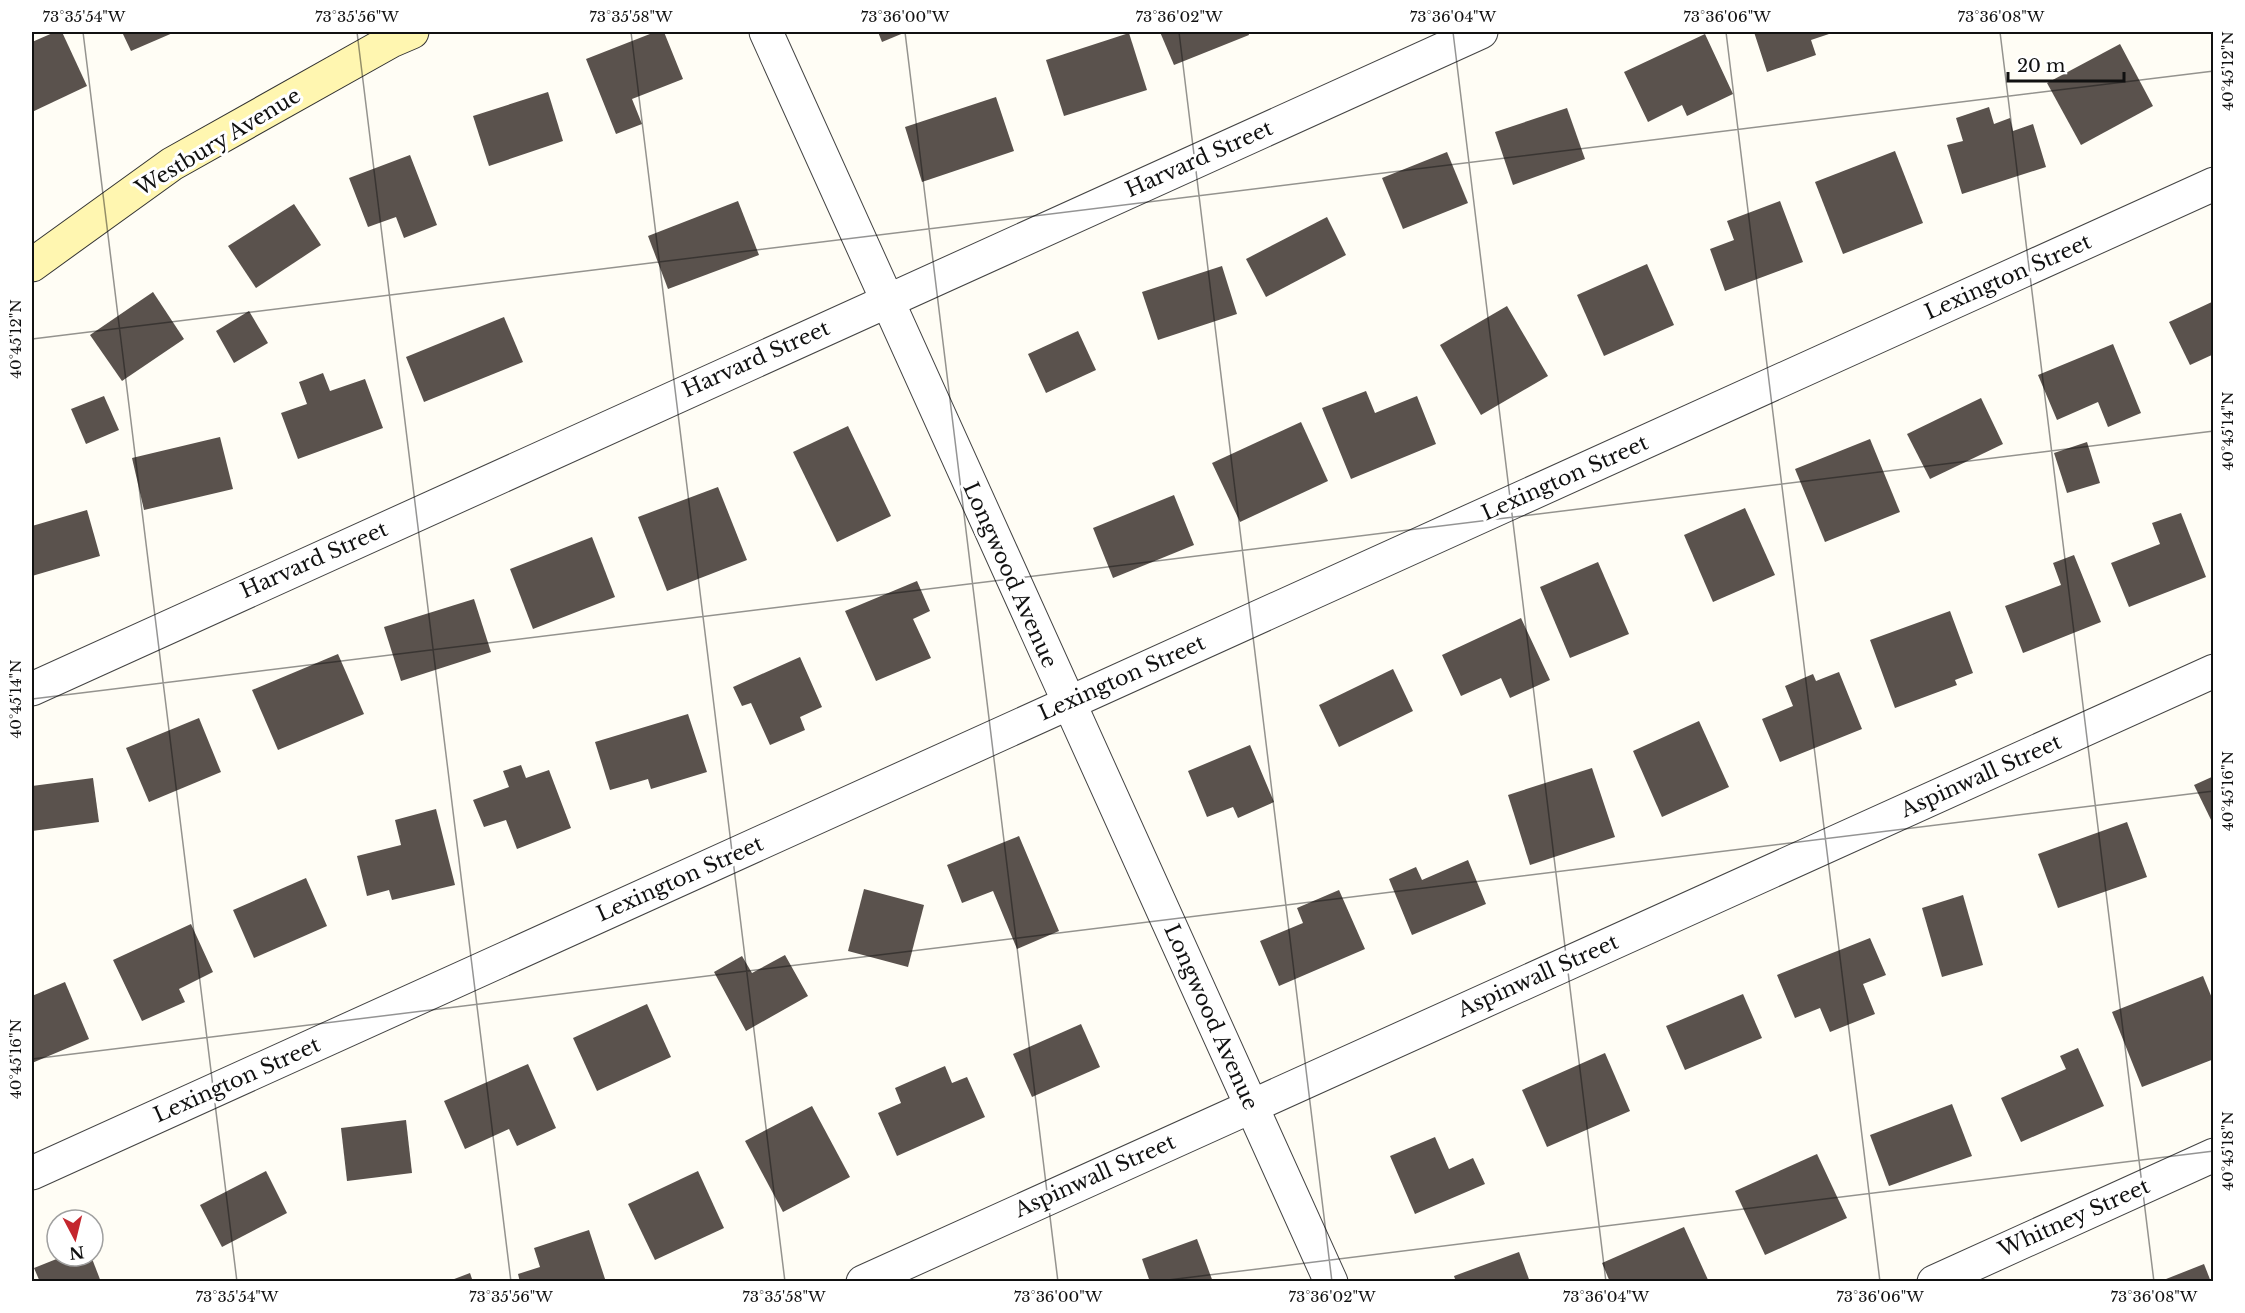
<svg xmlns="http://www.w3.org/2000/svg" width="2245" height="1313" viewBox="0 0 2245 1313" font-family="'Libre Baskerville',serif">
	<style>
		.building { fill: #5a524d }
		.lines { fill: none; stroke-linecap: round; stroke-linejoin: round }
		.minor-casing { stroke: #444; stroke-width: 35 }
		.secondary-casing { stroke: #333; stroke-width: 35 }
		.minor { stroke: #fff; stroke-width: 33 }
		.secondary { stroke: #fff6b0; stroke-width: 33 }
		.ticks { fill: none; stroke: #111; stroke-width: 1.5; stroke-opacity: 0.45 }
		.labels { text-anchor: middle; stroke-width: 6; stroke-linejoin: round; paint-order: stroke }
		.street-label { font-size: 21px; fill: #111; stroke: #fff }
		.neatline { fill: none; stroke: #111; stroke-width: 2 }
		.ticks-label { font-size: 15px; text-anchor: middle; fill: #111 }
	</style>
	<rect width="100%" height="100%" fill="#fffdf5"/>
	<g class="building">
		<path d="M55 32H62L87 86 32 112V42Z"/>
		<path d="M122 32H175L131 51Z"/>
		<path d="M655 32H664L683 79 632 99 642 124 616 134 586 59Z"/>
		<path d="M878 32H906L882 42Z"/>
		<path d="M1160 32H1248L1249 35 1174 65Z"/>
		<path d="M1754 32H1835L1811 40 1816 55 1767 72Z"/>
		<path d="M1129 33 1147 90 1064 116 1046 60Z"/>
		<path d="M1705 34 1733 94 1687 116 1682 105 1648 122 1624 72Z"/>
		<path d="M2120 44 2153 106 2081 145 2047 83Z"/>
		<path d="M548 92 563 141 489 166 473 116Z"/>
		<path d="M996 97 1014 151 922 182 905 127Z"/>
		<path d="M1989 107 1994 124 2010 118 2013 131 2033 124 2046 167 1962 194 1947 145 1963 141 1956 118Z"/>
		<path d="M1567 108 1585 159 1513 185 1495 132Z"/>
		<path d="M1895 151 1923 223 1843 254 1815 182Z"/>
		<path d="M1447 152 1468 203 1403 229 1382 178Z"/>
		<path d="M410 155 437 225 404 238 396 217 368 227 349 178Z"/>
		<path d="M738 201 759 255 668 289 648 236Z"/>
		<path d="M1780 201 1803 262 1725 291 1710 249 1734 240 1727 221Z"/>
		<path d="M294 204 321 245 256 288 228 246Z"/>
		<path d="M1327 217 1346 255 1266 297 1246 259Z"/>
		<path d="M1647 264 1674 325 1604 356 1577 295Z"/>
		<path d="M1222 266 1237 314 1158 340 1142 292Z"/>
		<path d="M153 292 184 339 122 381 90 335Z"/>
		<path d="M2214 301V354L2190 365 2169 322Z"/>
		<path d="M1507 306 1548 376 1481 415 1440 345Z"/>
		<path d="M249 311 268 343 234 363 216 331Z"/>
		<path d="M504 317 523 362 424 402 406 357Z"/>
		<path d="M1078 331 1096 370 1046 393 1028 354Z"/>
		<path d="M2113 344 2141 413 2108 427 2098 402 2057 420 2038 375Z"/>
		<path d="M323 373 330 391 365 379 383 428 298 459 281 413 307 404 299 382Z"/>
		<path d="M1366 391 1375 413 1417 396 1436 444 1351 479 1322 408Z"/>
		<path d="M104 396 119 430 86 444 71 409Z"/>
		<path d="M1981 398 2003 444 1930 479 1907 434Z"/>
		<path d="M1301 422 1328 481 1240 522 1212 463Z"/>
		<path d="M848 426 891 516 837 542 793 452Z"/>
		<path d="M220 437 233 489 144 510 132 458Z"/>
		<path d="M1870 439 1900 512 1825 542 1795 469Z"/>
		<path d="M2087 442 2100 483 2067 493 2054 453Z"/>
		<path d="M718 487 747 560 667 591 638 517Z"/>
		<path d="M1174 495 1194 545 1113 578 1093 528Z"/>
		<path d="M1745 508 1775 575 1713 602 1684 535Z"/>
		<path d="M87 510 100 556 32 576V526Z"/>
		<path d="M2181 513 2206 577 2129 607 2111 563 2160 544 2152 523Z"/>
		<path d="M592 537 615 597 533 629 510 569Z"/>
		<path d="M2074 555 2101 622 2023 653 2005 606 2061 585 2053 563Z"/>
		<path d="M1598 562 1629 634 1570 658 1540 587Z"/>
		<path d="M917 581 930 611 913 619 931 658 876 681 845 611Z"/>
		<path d="M474 599 491 652 401 681 384 627Z"/>
		<path d="M1950 611 1973 673 1955 680 1957 685 1895 708 1870 640Z"/>
		<path d="M1521 618 1550 680 1510 698 1501 678 1461 696 1442 655Z"/>
		<path d="M338 654 364 714 278 750 252 690Z"/>
		<path d="M800 657 822 707 800 717 805 730 770 745 751 703 742 706 733 687Z"/>
		<path d="M1393 669 1413 711 1339 747 1319 705Z"/>
		<path d="M1839 672 1862 729 1780 762 1762 719 1793 706 1785 686 1813 674 1816 681Z"/>
		<path d="M688 714 707 772 651 789 648 779 610 790 595 742Z"/>
		<path d="M199 718 221 772 149 802 126 748Z"/>
		<path d="M1699 721 1729 787 1662 817 1633 751Z"/>
		<path d="M1250 745 1274 802 1238 818 1233 807 1207 817 1188 771Z"/>
		<path d="M521 765 526 778 549 770 571 828 517 849 506 820 484 827 473 800 509 787 503 771Z"/>
		<path d="M1592 768 1615 837 1530 865 1508 795Z"/>
		<path d="M2214 776V826L2194 785Z"/>
		<path d="M93 778 99 822 32 831V786Z"/>
		<path d="M436 809 455 885 392 900 389 890 367 896 357 856 401 845 395 820Z"/>
		<path d="M2127 822 2147 877 2058 908 2038 854Z"/>
		<path d="M1019 836 1059 931 1017 949 993 891 962 903 947 865Z"/>
		<path d="M1468 860 1486 904 1412 935 1389 879 1416 867 1422 880Z"/>
		<path d="M306 878 327 926 254 958 233 910Z"/>
		<path d="M864 889 924 905 908 967 848 951Z"/>
		<path d="M1339 890 1365 949 1279 986 1260 941 1303 923 1297 908Z"/>
		<path d="M1963 895 1983 965 1942 977 1922 908Z"/>
		<path d="M191 924 213 972 179 989 185 1002 142 1021 113 960Z"/>
		<path d="M1870 938 1886 975 1863 984 1875 1014 1830 1032 1820 1008 1795 1018 1777 975Z"/>
		<path d="M785 955 808 996 746 1031 714 972 742 956 752 973Z"/>
		<path d="M2203 976 2214 1003V1059L2142 1087 2112 1012Z"/>
		<path d="M65 982 89 1039 32 1063V996Z"/>
		<path d="M1743 994 1762 1038 1685 1070 1666 1026Z"/>
		<path d="M647 1004 671 1057 597 1091 573 1038Z"/>
		<path d="M1081 1024 1100 1067 1032 1097 1013 1054Z"/>
		<path d="M2078 1048 2104 1106 2021 1142 2001 1098 2066 1069 2060 1056Z"/>
		<path d="M1605 1053 1630 1111 1547 1147 1522 1090Z"/>
		<path d="M528 1064 556 1128 517 1146 509 1129 465 1149 444 1101Z"/>
		<path d="M945 1066 952 1083 967 1077 985 1117 897 1156 878 1113 901 1103 895 1088Z"/>
		<path d="M1952 1104 1972 1156 1889 1186 1870 1135Z"/>
		<path d="M812 1106 850 1177 783 1212 745 1141Z"/>
		<path d="M406 1120 412 1173 347 1181 341 1128Z"/>
		<path d="M1435 1137 1449 1169 1473 1158 1485 1184 1415 1214 1390 1156Z"/>
		<path d="M1817 1154 1847 1218 1765 1255 1735 1191Z"/>
		<path d="M266 1171 287 1213 222 1247 200 1205Z"/>
		<path d="M698 1171 724 1228 655 1260 628 1204Z"/>
		<path d="M1684 1227 1709 1282H1610L1602 1263Z"/>
		<path d="M589 1230 606 1282H520L518 1274 540 1267 534 1248Z"/>
		<path d="M1197 1239 1213 1282H1150L1142 1259Z"/>
		<path d="M1519 1252 1530 1282H1456L1454 1276Z"/>
		<path d="M64 1256H91L101 1282H40L34 1268Z"/>
		<path d="M2204 1264 2211 1282H2161V1281Z"/>
		<path d="M470 1273 473 1282H449V1281Z"/>
	</g>
	<g class="lines">
		<g class="minor-casing">
			<g id="minor">
				<path d="M766 32 1331 1282"/>
				<path d="M32 689 1481 32"/>
				<path d="M32 1173 2214 184"/>
				<path d="M863 1282 2214 671"/>
				<path d="M1934 1282 2214 1155"/>
			</g>
		</g>
		<g class="secondary-casing">
			<path id="secondary" d="M32 265 172 164 391 41 412 32"/>
		</g>
		<use href="#minor" class="minor"/>
		<use href="#secondary" class="secondary"/>
	</g>
	<path class="ticks" d="M83 32 237 1282M357 32 511 1282M631 32 785 1282M905 32 1058 1282M1179 32 1332 1282M1453 32 1606 1282M1726 32 1880 1282M2000 32 2154 1282M32 339 2214 71M32 699 2214 431M32 1059 2214 791M1152 1282 2214 1151"/>
	<g class="labels">
		<g class="street-label">
			<text transform="translate(218 142) rotate(-31)" y="7">Westbury Avenue</text>
			<text transform="translate(1199 159) rotate(-24)" y="7">Harvard Street</text>
			<text transform="translate(2008 277) rotate(-24)" y="7">Lexington Street</text>
			<text transform="translate(756 359) rotate(-24)" y="7">Harvard Street</text>
			<text transform="translate(1565 478) rotate(-24)" y="7">Lexington Street</text>
			<text transform="translate(314 560) rotate(-24)" y="7">Harvard Street</text>
			<text transform="translate(1010 575) rotate(66)" y="7">Longwood Avenue</text>
			<text transform="translate(1122 678) rotate(-24)" y="7">Lexington Street</text>
			<text transform="translate(1981 776) rotate(-24)" y="7">Aspinwall Street</text>
			<text transform="translate(680 879) rotate(-24)" y="7">Lexington Street</text>
			<text transform="translate(1538 976) rotate(-24)" y="7">Aspinwall Street</text>
			<text transform="translate(1211 1017) rotate(66)" y="7">Longwood Avenue</text>
			<text transform="translate(237 1080) rotate(-24)" y="7">Lexington Street</text>
			<text transform="translate(1095 1176) rotate(-24)" y="7">Aspinwall Street</text>
			<text transform="translate(2074 1218) rotate(-24)" y="7">Whitney Street</text>
		</g>
	</g>
	<rect width="2245" height="1313" fill="none" stroke="#ffffff" stroke-width="66"/>
	<g transform="translate(75 1238) rotate(173)"><circle r="28" fill="#ffffff" stroke="#a0a0a0" stroke-width="1.5"/>
	<path d="M0-4.5L10 22L0 15L-10 22Z" fill="#c4262e"/>
	<text y="-9" font-size="16" font-weight="bold" text-anchor="middle" fill="#111111">N</text>
	</g>
	<path d="M2008 72v9h116v-9" fill="none" stroke="#111111" stroke-width="3"/>
	<text x="2017" y="72" font-size="18" fill="#111111" stroke="#ffffff" stroke-width="4.5" paint-order="stroke">20 m</text>
	<rect x="33" y="33" width="2179" height="1247" class="neatline"/>
	<g class="ticks-label">
		<text x="84" y="22">73°35'54"W</text>
		<text x="357" y="22">73°35'56"W</text>
		<text x="631" y="22">73°35'58"W</text>
		<text x="905" y="22">73°36'00"W</text>
		<text x="1179" y="22">73°36'02"W</text>
		<text x="1453" y="22">73°36'04"W</text>
		<text x="1727" y="22">73°36'06"W</text>
		<text x="2001" y="22">73°36'08"W</text>
		<text transform="translate(2228 71) rotate(-90)" y="5">40°45'12"N</text>
		<text transform="translate(16 339) rotate(-90)" y="5">40°45'12"N</text>
		<text transform="translate(2228 431) rotate(-90)" y="5">40°45'14"N</text>
		<text transform="translate(16 699) rotate(-90)" y="5">40°45'14"N</text>
		<text transform="translate(2228 791) rotate(-90)" y="5">40°45'16"N</text>
		<text transform="translate(16 1059) rotate(-90)" y="5">40°45'16"N</text>
		<text transform="translate(2228 1151) rotate(-90)" y="5">40°45'18"N</text>
		<text x="237" y="1302">73°35'54"W</text>
		<text x="511" y="1302">73°35'56"W</text>
		<text x="784" y="1302">73°35'58"W</text>
		<text x="1058" y="1302">73°36'00"W</text>
		<text x="1332" y="1302">73°36'02"W</text>
		<text x="1606" y="1302">73°36'04"W</text>
		<text x="1880" y="1302">73°36'06"W</text>
		<text x="2154" y="1302">73°36'08"W</text>
	</g>
</svg>
